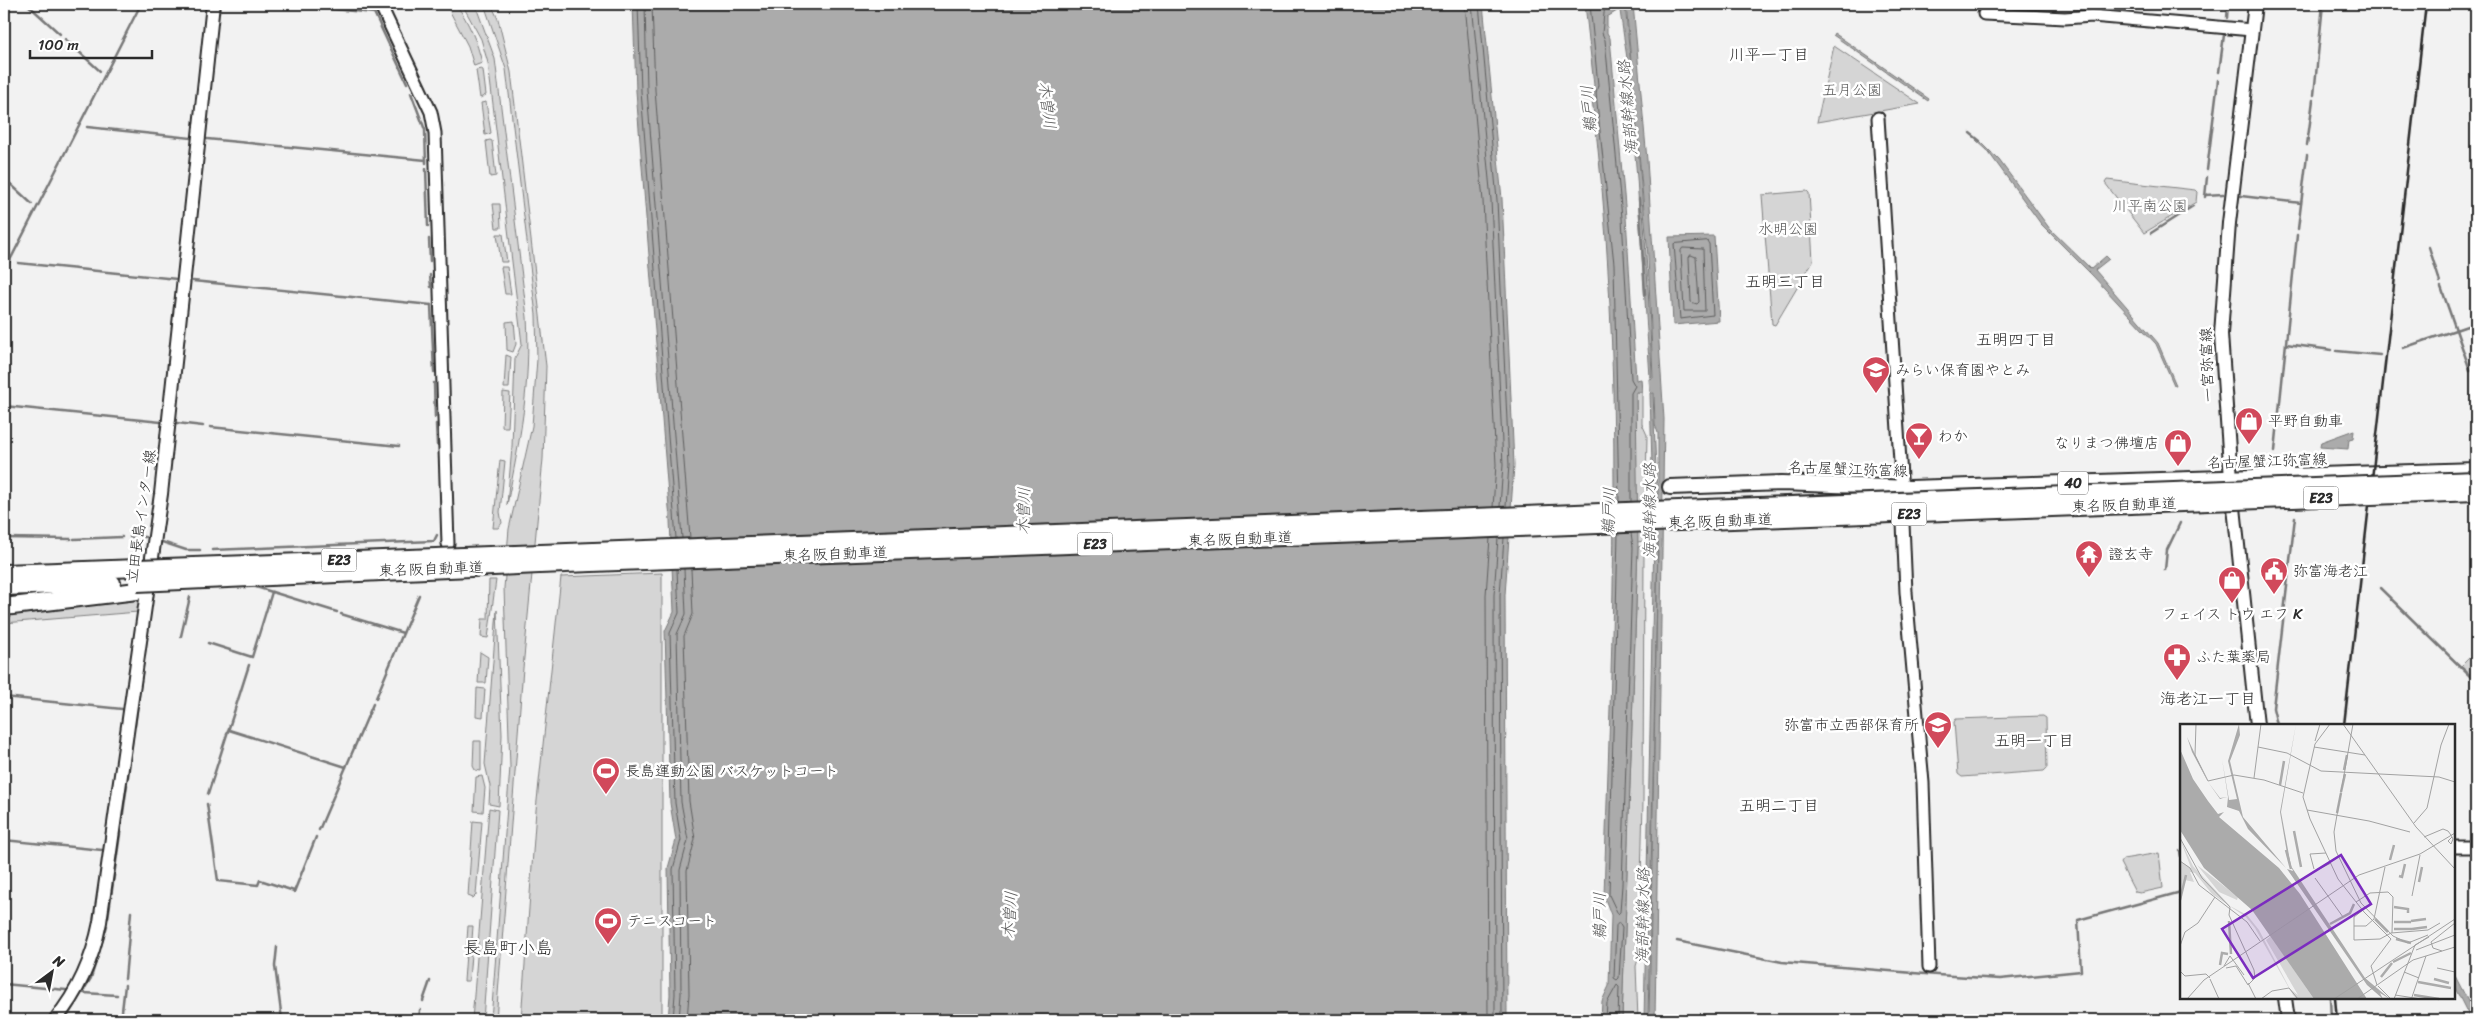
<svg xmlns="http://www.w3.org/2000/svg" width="2480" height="1024" viewBox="0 0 2480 1024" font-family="Sriracha,'Klee One',sans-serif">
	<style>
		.green { fill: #d5d5d5; stroke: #808080 }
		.water { fill: #ababab; stroke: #787878; fill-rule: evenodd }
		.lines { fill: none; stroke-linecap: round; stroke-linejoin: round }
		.shore { stroke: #5e5e5e; stroke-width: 1 }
		.stream { stroke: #787878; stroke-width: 2.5 }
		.tertiary-casing { stroke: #2b2b2b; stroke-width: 15 }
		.secondary-casing { stroke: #2b2b2b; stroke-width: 16 }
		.primary-casing { stroke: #2b2b2b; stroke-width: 18 }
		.motorway-casing { stroke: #2b2b2b; stroke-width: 20 }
		.tertiary { stroke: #fff; stroke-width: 11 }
		.secondary { stroke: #fff; stroke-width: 12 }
		.primary { stroke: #fff; stroke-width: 14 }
		.motorway { stroke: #fff; stroke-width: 16 }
		.rail { stroke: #2b2b2b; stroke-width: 2.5 }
		.motorway-bridge-casing { stroke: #2b2b2b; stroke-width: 20; stroke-linecap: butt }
		.motorway-bridge { stroke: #fff; stroke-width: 16 }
		.labels { text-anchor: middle; stroke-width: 5; stroke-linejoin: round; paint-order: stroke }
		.shield { fill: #fff; stroke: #6b6b6b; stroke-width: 1 }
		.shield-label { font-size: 14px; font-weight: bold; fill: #2b2b2b }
		.park-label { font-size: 15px; fill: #565656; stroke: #fff }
		.street-label { font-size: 15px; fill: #2b2b2b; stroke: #fff }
		.poi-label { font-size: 15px; fill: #2b2b2b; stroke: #fff; text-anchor: start }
		.neighbourhood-label { font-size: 16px; fill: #2b2b2b; stroke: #fff }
		.water-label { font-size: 16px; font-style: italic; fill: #585858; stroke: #fff }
		.quarter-label { font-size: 18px; fill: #2b2b2b; stroke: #fff }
		.inset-river { fill: none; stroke: #ababab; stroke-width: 2.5 }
		.inset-road { fill: none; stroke: #a2a2a2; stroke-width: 1 }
		.view { fill: #7b2cbf; fill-opacity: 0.15; stroke: #7b2cbf; stroke-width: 2.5 }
		.inset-edge { fill: none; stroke: #2b2b2b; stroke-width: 2.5 }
	</style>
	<rect width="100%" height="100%" fill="#f2f2f2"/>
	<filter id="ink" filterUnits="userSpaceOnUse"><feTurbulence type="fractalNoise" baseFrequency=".02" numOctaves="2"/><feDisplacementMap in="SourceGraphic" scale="10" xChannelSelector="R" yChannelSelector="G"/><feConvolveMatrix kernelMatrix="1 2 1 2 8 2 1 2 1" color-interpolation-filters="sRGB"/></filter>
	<g filter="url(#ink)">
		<g class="green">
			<path d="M446 4H456C469 23 477 41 482 63L474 66 468 46Z"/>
			<path d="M462 4H475L495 59 527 317C531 386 520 438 507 505L512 447 515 358 522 344 488 63 481 39Z"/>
			<path d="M484 4H491L498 19 511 72 546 366 543 459 523 668 496 1020H491L510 767 504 588 509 529 532 426 537 359 536 315 506 69Z"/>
			<path d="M1834 46 1920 104 1817 122Z"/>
			<path d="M481 69 483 70 486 95 480 98 476 70Z"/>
			<path d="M486 102 491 133 485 135 481 103Z"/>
			<path d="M490 140 492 141 496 176 490 177 486 141Z"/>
			<path d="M2107 180 2195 190 2197 192 2196 202 2144 233 2105 183Z"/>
			<path d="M1807 191 1809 193 1813 261 1775 325 1772 324 1762 195Z"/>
			<path d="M493 204H500L501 228H496Z"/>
			<path d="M497 234H503L507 262H501Z"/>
			<path d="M501 267H507L511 294H505Z"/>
			<path d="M514 321 516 344 513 352 507 350 506 322Z"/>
			<path d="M506 355 511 357 509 388H504Z"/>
			<path d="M503 392 510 393 508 427H502Z"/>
			<path d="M1636 392H1642V424L1647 435 1645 541 1637 542Z"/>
			<path d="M500 460 505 461 500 512 502 523 498 528H493Z"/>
			<path d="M1644 546 1643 802 1639 956 1636 966 1638 1020H1622L1638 547Z"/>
			<path d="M662 573V1020H521L536 810 561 577Z"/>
			<path d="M489 580H496L488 638 481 637 482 619H488Z"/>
			<path d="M140 600 138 612 4 623V615L58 606Z"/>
			<path d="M497 610 502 735 499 806 489 804 490 786 485 764Z"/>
			<path d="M2476 651V680L2461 666Z"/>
			<path d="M480 652 488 657 486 683H478Z"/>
			<path d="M477 688 485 689 483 717 476 716Z"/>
			<path d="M2043 716 2046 718 2047 768 2044 771 1962 777 1958 774 1954 722 1956 719Z"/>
			<path d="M474 741H481V771L475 770 473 766Z"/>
			<path d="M482 776 485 788 483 812 474 811 476 777Z"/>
			<path d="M489 808 498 810 483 1020H472Z"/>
			<path d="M473 821 482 822 476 895 473 898 468 896Z"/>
			<path d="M2159 853 2163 888 2140 893 2135 892 2120 863 2123 859Z"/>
			<path d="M468 926H473L469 981H464Z"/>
		</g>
		<g class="water">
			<path d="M633 4H1483L1502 199 1514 465 1505 595 1507 1020H668L670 995 668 868 676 840 670 803 665 631 674 612 670 520 636 91Z"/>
			<path d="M1585 4H1610L1611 10 1616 8 1617 11 1607 17V33L1610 38 1626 217 1636 380 1641 379 1642 392H1636L1638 547 1622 1020H1601L1602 1001 1609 986 1611 915 1604 896C1612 628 1627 358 1591 91L1594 85Z"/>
			<path d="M1619 4H1625C1637 128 1648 252 1652 377H1650L1637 178 1627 58Z"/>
			<path d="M1626 4H1633L1647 160 1664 419 1655 1020H1649L1658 542 1648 1020H1644L1654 537 1650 393H1652L1650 392 1649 379 1653 378 1648 256ZM1653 393H1654L1655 425 1658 433V524Z"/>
			<path d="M1834 33 1929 99 1928 101 1833 35Z"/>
			<path d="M1978 139 1999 160 2050 229 2091 269 2106 256 2109 259 2095 270 2158 343 2176 385H2174L2156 344 2093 276 2041 224 1987 150 1976 140Z"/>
			<path d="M1714 236 1719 321 1673 325 1669 237Z"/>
			<path d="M2354 430 2353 438 2349 439 2348 449 2320 447 2321 442Z"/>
			<path d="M2454 974 2476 1017V1020H2471L2454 986Z"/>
		</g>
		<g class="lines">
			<g class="shore">
				<path d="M638 4 641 91 676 538"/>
				<path d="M645 4 647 90 682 538"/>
				<path d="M652 4 655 90 690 538"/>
				<path d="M1465 4 1483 201 1496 465 1493 507"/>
				<path d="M1472 4 1491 200 1503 465 1500 506"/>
				<path d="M1479 4 1497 200 1509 465 1506 506"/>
				<path d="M1590 4 1598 85 1596 93 1614 264 1619 502"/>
				<path d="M1605 4 1602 33 1605 40 1622 218 1631 379 1635 386 1631 393V501"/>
				<path d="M1707 241 1709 244 1713 315 1680 319 1674 244Z"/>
				<path d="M1683 248 1703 249 1705 311H1684L1681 251Z"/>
				<path d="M1691 255 1696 257 1699 302 1697 304 1691 302 1689 258Z"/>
				<path d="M1618 534 1609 895 1618 914 1620 912 1622 885 1633 547 1631 533"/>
				<path d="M1619 923 1622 928 1619 978 1617 980 1614 978 1616 926Z"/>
				<path d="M673 1020 675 994 673 869 681 840 675 803 670 633 679 613 677 569"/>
				<path d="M679 1020 681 994 680 870 688 840 681 802 677 634 686 614 684 569"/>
				<path d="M687 1020 689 994 687 871 695 839 689 801 684 636 693 614 691 569"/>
				<path d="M1488 1020 1486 595 1490 538"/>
				<path d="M1495 1020 1494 595 1498 538"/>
				<path d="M1502 1020 1500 595 1504 538"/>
				<path d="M1606 1020 1607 1003 1617 985 1619 987 1618 1020"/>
			</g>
			<g class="stream">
				<path d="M27 4 60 34"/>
				<path d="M280 4 374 13"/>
				<path d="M370 4 407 83"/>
				<path d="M2227 18 2228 4"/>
				<path d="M65 39 100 71"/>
				<path d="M2219 72 2224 35"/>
				<path d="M411 93 425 130 426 163"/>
				<path d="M2314 95 2323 4"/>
				<path d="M87 127 191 138"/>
				<path d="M2476 130 2474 131 2476 142"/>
				<path d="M1970 133 1980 141"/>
				<path d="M207 139 426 160"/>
				<path d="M2307 145 2313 100"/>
				<path d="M426 169 428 226"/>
				<path d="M2207 170 2218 80"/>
				<path d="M4 178 32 204"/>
				<path d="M2205 195 2223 194"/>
				<path d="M2241 196 2301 203"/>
				<path d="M2205 197 2207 177"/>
				<path d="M1639 199 1645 294"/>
				<path d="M2298 229 2307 155"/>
				<path d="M2151 233 2193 206"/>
				<path d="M429 239 430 261"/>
				<path d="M2429 247 2440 282"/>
				<path d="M18 263 177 279"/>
				<path d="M4 272 141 4"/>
				<path d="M430 275 431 287"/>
				<path d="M193 281 431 305"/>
				<path d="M2441 287 2470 370"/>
				<path d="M431 305 434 372"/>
				<path d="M2286 344 2332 350"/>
				<path d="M2403 348 2476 323"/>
				<path d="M2337 351 2380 355"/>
				<path d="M434 383 435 417"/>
				<path d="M4 406 161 422"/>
				<path d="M177 423 203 426"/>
				<path d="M436 424 437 445"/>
				<path d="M210 427 399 446"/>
				<path d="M2275 451 2297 235"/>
				<path d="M2474 510 2476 513"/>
				<path d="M130 537H145"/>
				<path d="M5 538 71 539"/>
				<path d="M74 539 122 537"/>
				<path d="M162 542 186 550H200"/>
				<path d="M212 550 434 541 437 535"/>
				<path d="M2165 570 2167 550 2180 523"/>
				<path d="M256 587 337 612"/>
				<path d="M2380 588 2476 682"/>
				<path d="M341 614 403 633"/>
				<path d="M181 636 190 597"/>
				<path d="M208 643 252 657 272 592"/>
				<path d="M4 697 122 709"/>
				<path d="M376 698 419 595"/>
				<path d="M2277 725 2273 708 2295 517"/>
				<path d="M135 726 146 643"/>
				<path d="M229 730 346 767"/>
				<path d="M128 777 133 735"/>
				<path d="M208 794 249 665"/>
				<path d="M207 804 218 881 258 885 260 880 294 891"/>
				<path d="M319 830 373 704"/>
				<path d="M4 840 102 850"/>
				<path d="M2180 851 2181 857"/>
				<path d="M294 892 316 837"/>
				<path d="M108 918 127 785"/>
				<path d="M1677 941 1782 962 1937 975 2000 979 2081 971 2078 920 2181 892"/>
				<path d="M277 947 275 966 282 1020"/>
				<path d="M125 979 131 912"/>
				<path d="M4 984 66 990"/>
				<path d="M84 993 117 995"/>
				<path d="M2330 998 2331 1020"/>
				<path d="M423 1001 430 981"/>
				<path d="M65 1020 91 978 107 926"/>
				<path d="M121 1020 125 985"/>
				<path d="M419 1020 420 1010"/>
			</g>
			<g class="tertiary-casing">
				<g id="tertiary">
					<path d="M380 4 431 112 435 133 448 544"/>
					<path d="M1984 14 2065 18 2092 16 2252 30"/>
					<path d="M1878 118 1901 477 1906 592 1923 783 1929 967"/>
					<path d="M2454 847H2476"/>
				</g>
			</g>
			<g class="secondary-casing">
				<g id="secondary">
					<path d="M2255 4 2229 223 2221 334 2231 479 2257 725"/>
					<path d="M2285 998 2288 1020"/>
					<path d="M55 1020C79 991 93 958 100 922L161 494 213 4"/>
				</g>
			</g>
			<g class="primary-casing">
				<path id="primary" d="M1670 487 1782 483 1910 488 2476 470"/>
			</g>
			<g class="motorway-casing">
				<g id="motorway">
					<path d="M541 553 1652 510"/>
					<path d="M539 565 1652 523"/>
					<path d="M4 573 138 568"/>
					<path d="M4 587 112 583"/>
					<path d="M4 607 137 591"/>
				</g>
			</g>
			<use href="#tertiary" class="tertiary"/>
			<use href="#secondary" class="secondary"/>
			<use href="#primary" class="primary"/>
			<use href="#motorway" class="motorway"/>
			<g class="rail">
				<path d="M2344 725 2426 4"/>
				<path d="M2335 998 2337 1020"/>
			</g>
			<g class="motorway-bridge-casing">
				<g id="motorway-bridge">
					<path d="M1652 510 2476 480"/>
					<path d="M1652 523 2476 492"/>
					<path d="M138 568 541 553"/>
					<path d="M137 583 539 565"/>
				</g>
			</g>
			<use href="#motorway-bridge" class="motorway-bridge"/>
		</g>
	</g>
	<defs>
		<g id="school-pin" transform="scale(1.4375)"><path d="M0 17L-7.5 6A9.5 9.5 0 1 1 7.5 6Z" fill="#d1495b" stroke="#fff"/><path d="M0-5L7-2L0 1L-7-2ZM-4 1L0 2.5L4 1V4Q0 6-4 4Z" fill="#fff"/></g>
		<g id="shop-pin" transform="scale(1.4375)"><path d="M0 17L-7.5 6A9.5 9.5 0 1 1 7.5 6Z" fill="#d1495b" stroke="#fff"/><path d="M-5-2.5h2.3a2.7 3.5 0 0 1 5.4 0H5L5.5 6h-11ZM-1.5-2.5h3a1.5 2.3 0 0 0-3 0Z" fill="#fff"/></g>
		<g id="bar-pin" transform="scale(1.4375)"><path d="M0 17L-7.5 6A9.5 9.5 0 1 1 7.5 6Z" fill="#d1495b" stroke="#fff"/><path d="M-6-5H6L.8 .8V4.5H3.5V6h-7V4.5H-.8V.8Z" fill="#fff"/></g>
		<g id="temple-pin" transform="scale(1.4375)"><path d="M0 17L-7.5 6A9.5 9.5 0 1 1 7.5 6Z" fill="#d1495b" stroke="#fff"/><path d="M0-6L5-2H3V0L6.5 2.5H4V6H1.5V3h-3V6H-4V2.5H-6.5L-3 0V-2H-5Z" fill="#fff"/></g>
		<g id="civic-pin" transform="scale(1.4375)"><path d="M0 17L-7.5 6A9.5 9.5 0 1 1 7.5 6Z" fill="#d1495b" stroke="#fff"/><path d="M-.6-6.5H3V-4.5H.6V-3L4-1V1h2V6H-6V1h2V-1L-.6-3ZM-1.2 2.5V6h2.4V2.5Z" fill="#fff"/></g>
		<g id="pharmacy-pin" transform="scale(1.4375)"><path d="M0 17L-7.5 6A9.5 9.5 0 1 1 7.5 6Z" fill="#d1495b" stroke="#fff"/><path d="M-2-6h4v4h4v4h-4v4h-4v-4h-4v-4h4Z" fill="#fff"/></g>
		<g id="stadium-pin" transform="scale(1.4375)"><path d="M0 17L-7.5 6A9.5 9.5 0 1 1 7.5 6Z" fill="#d1495b" stroke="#fff"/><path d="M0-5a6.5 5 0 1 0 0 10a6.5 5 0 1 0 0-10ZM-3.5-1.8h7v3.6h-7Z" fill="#fff"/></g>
	</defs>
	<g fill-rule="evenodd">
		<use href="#school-pin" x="1876" y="370"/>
		<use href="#shop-pin" x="2249" y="421"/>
		<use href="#bar-pin" x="1919" y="436"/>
		<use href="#shop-pin" x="2178" y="443"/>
		<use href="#temple-pin" x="2089" y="554"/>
		<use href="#civic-pin" x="2274" y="571"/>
		<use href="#shop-pin" x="2232" y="580"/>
		<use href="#pharmacy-pin" x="2177" y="657"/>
		<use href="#school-pin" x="1938" y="725"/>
		<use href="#stadium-pin" x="606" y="771"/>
		<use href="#stadium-pin" x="608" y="921"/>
	</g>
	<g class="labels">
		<g class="shield">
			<rect x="2058" y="471.5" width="30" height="23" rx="4"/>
			<rect x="2303.5" y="486.5" width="35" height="23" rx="4"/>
			<rect x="1891.5" y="502.5" width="35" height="23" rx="4"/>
			<rect x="1077.5" y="532.5" width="35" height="23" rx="4"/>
			<rect x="321.5" y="548.5" width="35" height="23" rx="4"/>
		</g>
		<g class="shield-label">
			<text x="2073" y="488">40</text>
			<text x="2321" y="503">E23</text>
			<text x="1909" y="519">E23</text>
			<text x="1095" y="549">E23</text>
			<text x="339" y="565">E23</text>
		</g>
		<g class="park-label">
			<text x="1852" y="95">五月公園</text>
			<text x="2150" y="211">川平南公園</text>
			<text x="1788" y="234">水明公園</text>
		</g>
		<g class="street-label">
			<text transform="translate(2207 365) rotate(-92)" y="5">一宮弥富線</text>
			<text transform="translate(2267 461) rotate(-2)" y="5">名古屋蟹江弥富線</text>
			<text transform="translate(1848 469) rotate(2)" y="5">名古屋蟹江弥富線</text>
			<text transform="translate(2124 505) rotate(-2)" y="5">東名阪自動車道</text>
			<text transform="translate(141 516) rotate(-82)" y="5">立田長島インター線</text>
			<text transform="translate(1720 521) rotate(-2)" y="5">東名阪自動車道</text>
			<text transform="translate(1240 539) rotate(-2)" y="5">東名阪自動車道</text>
			<text transform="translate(835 554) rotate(-2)" y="5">東名阪自動車道</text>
			<text transform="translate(431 569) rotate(-2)" y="5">東名阪自動車道</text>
		</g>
		<g class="poi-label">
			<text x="1895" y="375">みらい保育園やとみ</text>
			<text x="2268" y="426">平野自動車</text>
			<text x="1938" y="441">わか</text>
			<text x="2159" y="448" text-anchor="end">なりまつ佛壇店</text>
			<text x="2108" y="559">證玄寺</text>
			<text x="2293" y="576">弥富海老江</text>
			<text x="2232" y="619" text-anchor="middle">フェイス トウ エフ K</text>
			<text x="2196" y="662">ふた葉薬局</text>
			<text x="1919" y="730" text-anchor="end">弥富市立西部保育所</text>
			<text x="625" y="776">長島運動公園 バスケットコート</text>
			<text x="627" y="926">テニスコート</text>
		</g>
		<g class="neighbourhood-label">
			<text x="1769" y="60">川平一丁目</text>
			<text x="1785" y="287">五明三丁目</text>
			<text x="2016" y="345">五明四丁目</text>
			<text x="2208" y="704">海老江一丁目</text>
			<text x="2034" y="746">五明一丁目</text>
			<text x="1779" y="811">五明二丁目</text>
		</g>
		<g class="water-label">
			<text transform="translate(1048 105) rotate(83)" y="6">木曽川</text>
			<text transform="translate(1627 108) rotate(-95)" y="6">海部幹線水路</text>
			<text transform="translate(1588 109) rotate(-95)" y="6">鵜戸川</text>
			<text transform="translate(1023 511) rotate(-89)" y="6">木曽川</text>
			<text transform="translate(1608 511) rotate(-88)" y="6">鵜戸川</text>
			<text transform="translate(1649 511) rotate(-90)" y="6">海部幹線水路</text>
			<text transform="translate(1009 915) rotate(-86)" y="6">木曽川</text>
			<text transform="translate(1599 916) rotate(-90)" y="6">鵜戸川</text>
			<text transform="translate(1642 916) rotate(-89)" y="6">海部幹線水路</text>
		</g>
		<g class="quarter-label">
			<text x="508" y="954">長島町小島</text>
		</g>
	</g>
	<g transform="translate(2180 724)">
		<rect width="275" height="275" fill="#f2f2f2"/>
		<path d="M0 115 13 142 50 182 67 191 79 206 110 265 118 271 86 216 91 212 134 275H117L113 271 75 204 66 193 32 170 15 149 10 148 14 158 5 156 0 175V137L11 144ZM17 141 58 173 57 176 39 168Z" fill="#d5d5d5"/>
		<path d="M50 0 42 35 49 76 57 75 48 37 59 0 60 11 50 37 75 40 50 37 63 93 106 144 68 105 59 87 47 83 48 73 43 74 40 75 28 58 12 28 7 13 28 58 40 74 48 73 42 35ZM116 0 101 88 111 142 185 254 210 275 200 269 203 275 187 261 107 145 113 147 108 135 100 88ZM0 25 13 55 28 77 38 90 44 88 39 93 99 144 120 170 187 275H134L72 186 24 144 0 106Z" fill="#ababab"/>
		<path class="inset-river" d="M164 46 167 31M100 61 104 37M161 68 165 50M157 89 161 69M114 107 121 143M106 126 111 145M210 136 214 121M219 152 222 153 225 140M239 158 242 143M0 176 6 151M214 183 228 185V189M195 195 208 208M49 197 51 230M231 197 246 195M214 198H231M150 200 170 189 174 180M214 205H232M232 205 247 203M216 215 231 219M213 238 231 229M40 241 42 229 48 230M201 253 212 239M254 255 269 259M238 258 271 264M234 271 259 275"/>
		<path class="inset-road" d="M16 0 15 31 28 57 54 51 84 56 123 69M150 0 135 20 123 73 130 95 158 155 184 188 211 215 191 242 197 261M163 0 236 103 275 145M173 0 154 108 156 127 181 179 213 212 228 219 248 211M135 17 140 0M78 23 107 29 141 47 259 53 275 58M134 23 185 31M74 54 81 0M127 86 189 97 230 108M234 99 247 84 261 21 269 0M244 113 263 105 268 107 271 111 273 115 271 120 268 117 272 113M0 114 22 154 50 183 49 191 74 246 75 254 68 261 56 242 46 244M0 137 10 144 19 161 67 198 80 217M134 145 130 130 146 129M137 146 151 139M135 154 163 193M232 172 240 131M176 178 190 169 208 168 213 173 212 209M183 186 174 193V216L200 215 211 209 248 206 260 199M174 202H186L194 195 205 143M0 222 5 208 18 199 35 173M236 226 275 211M262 227 253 224 251 218 275 199M44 242 50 232 64 251M257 244 275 248M0 247 5 252 26 250 30 254M224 248 239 254M30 255 39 275M68 259 76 275M198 262 211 275M215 271 241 275M232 273 246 232M7 275 24 256 179 151 240 130 275 109M81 275 92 267 109 264 118 275M154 275 275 195M177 275 233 236 275 223M214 275 235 221 249 213"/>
		<path class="view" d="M161 131 191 180 73 254 42 205Z"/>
		<rect width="275" height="275" class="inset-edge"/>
	</g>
	<rect width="2480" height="1024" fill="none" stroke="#fff" stroke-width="20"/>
	<rect x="10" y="10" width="2460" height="1004" fill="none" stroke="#2b2b2b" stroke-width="2" filter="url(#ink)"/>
	<g transform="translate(52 972) rotate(32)" stroke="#ffffff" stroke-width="4" paint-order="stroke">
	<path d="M0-4L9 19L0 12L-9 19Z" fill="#2b2b2b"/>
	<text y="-8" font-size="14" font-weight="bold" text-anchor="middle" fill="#2b2b2b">N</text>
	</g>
	<path d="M30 50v8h122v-8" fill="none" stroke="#2b2b2b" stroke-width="2.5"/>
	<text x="38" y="50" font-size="15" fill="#2b2b2b" stroke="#ffffff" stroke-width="4" paint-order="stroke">100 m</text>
</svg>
